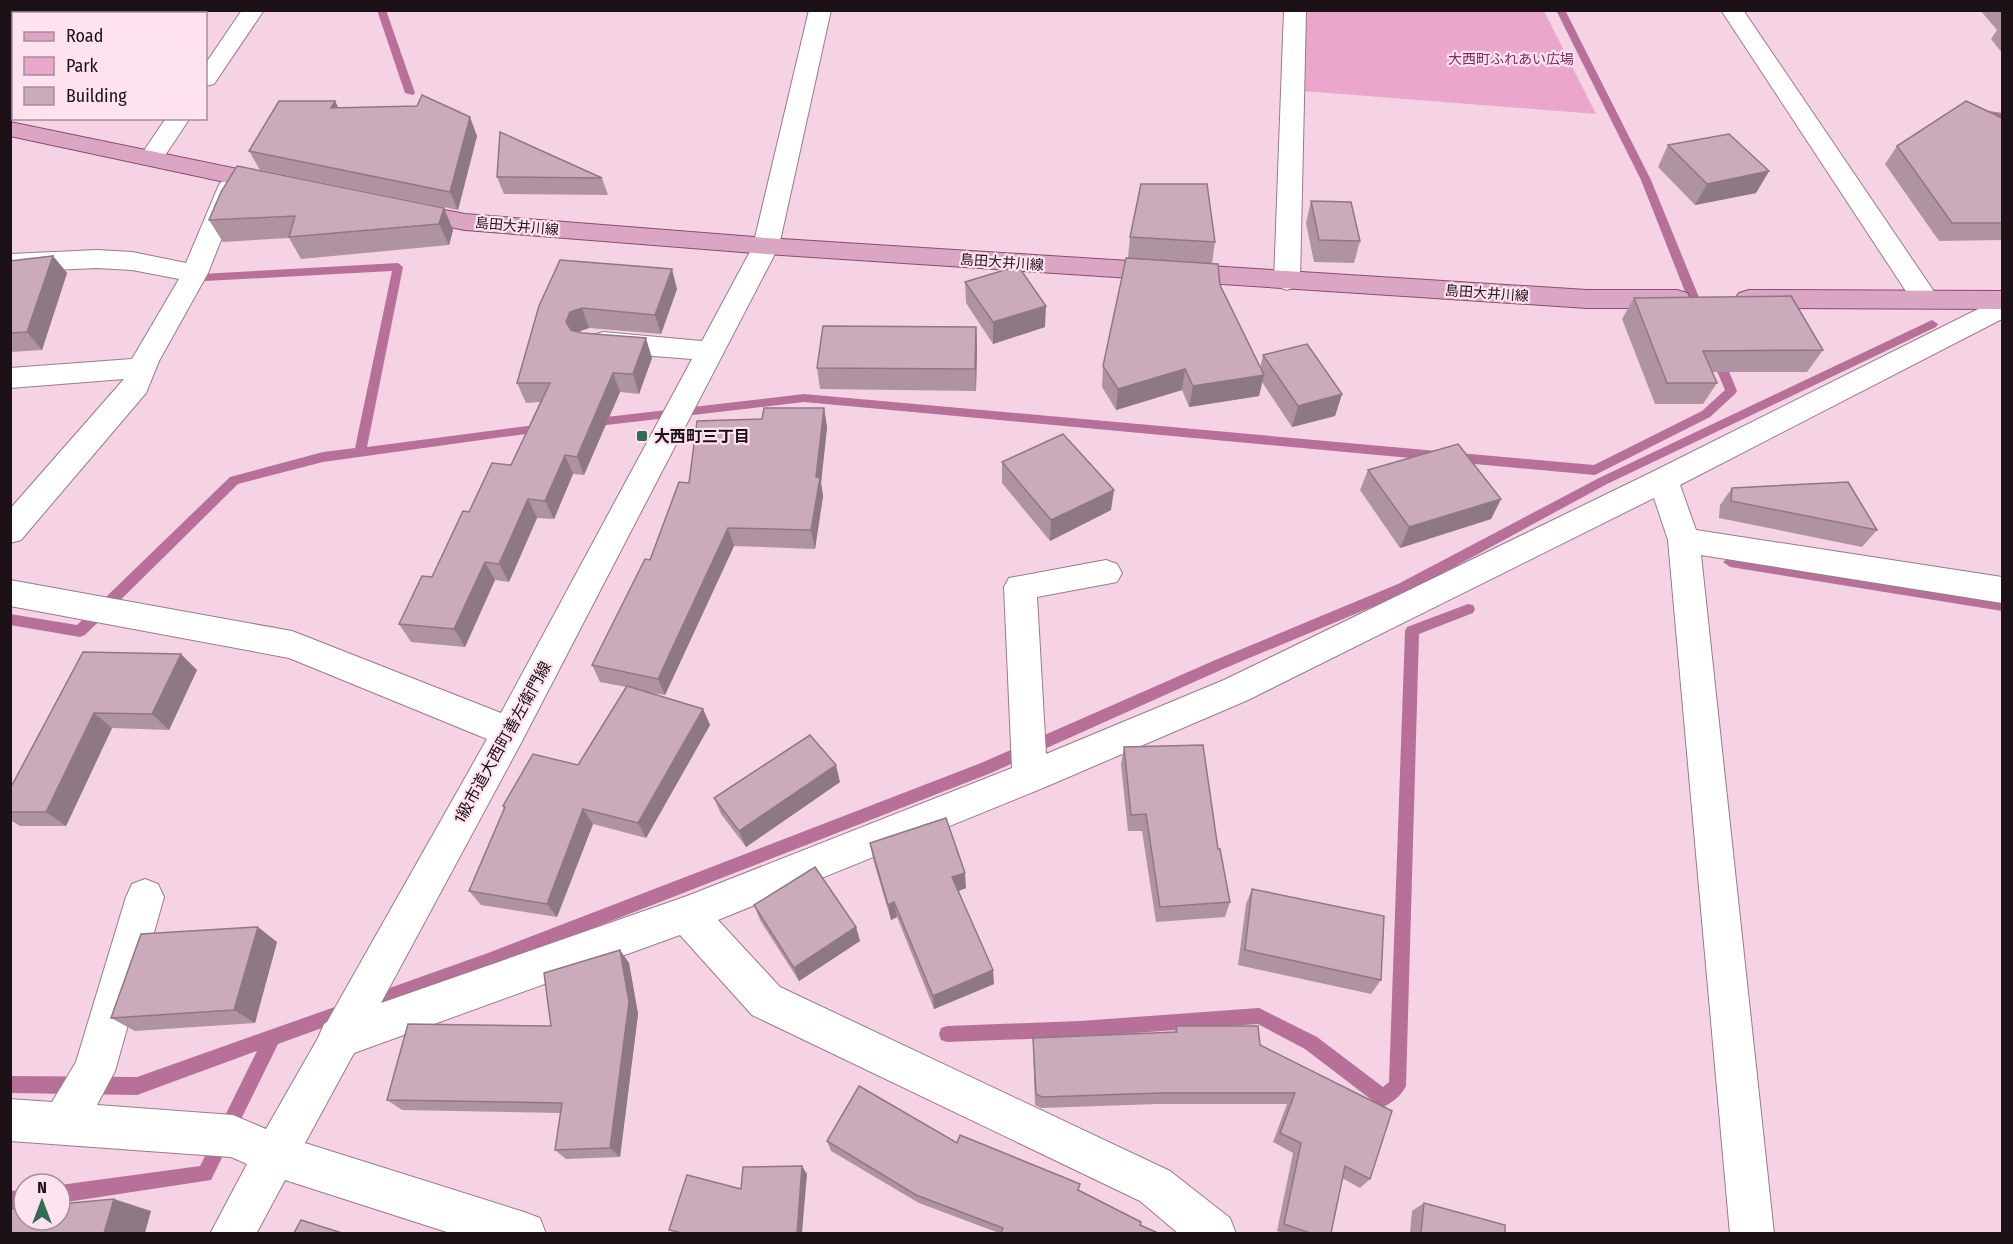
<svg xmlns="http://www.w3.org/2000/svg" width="2013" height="1244" viewBox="0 0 2013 1244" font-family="'Fira Sans Condensed','Noto Sans JP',sans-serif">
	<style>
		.green { fill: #eaa7cb }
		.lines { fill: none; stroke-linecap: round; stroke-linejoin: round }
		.stream { fill: #b77198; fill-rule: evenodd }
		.minor-casing { stroke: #997b8a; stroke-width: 2 }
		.major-casing { stroke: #884c6d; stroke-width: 2 }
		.minor { fill: #fff; fill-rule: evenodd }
		.major { fill: #daa6c4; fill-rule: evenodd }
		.wall { fill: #af93a1 }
		.shaded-wall { fill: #8e7883 }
		.building { fill: #cbabbb; stroke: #8e7883; stroke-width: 1.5 }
		.poi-dot { fill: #316c55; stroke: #fee2f0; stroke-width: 2 }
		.labels { text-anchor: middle; stroke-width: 4.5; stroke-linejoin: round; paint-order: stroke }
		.far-park-label { font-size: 14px; fill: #802b60; stroke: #fee2f0 }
		.far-street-label { font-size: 14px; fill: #1c1117; stroke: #fee2f0 }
		.poi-label { font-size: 16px; font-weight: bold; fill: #1c1117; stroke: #fee2f0; text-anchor: start }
		.street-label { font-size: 16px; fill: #1c1117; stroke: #fee2f0 }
	</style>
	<rect width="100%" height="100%" fill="#f5d3e4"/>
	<path class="green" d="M1305 11H1544L1596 114 1303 91Z"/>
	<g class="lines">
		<g class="stream">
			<path d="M123 10H140L133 14H116Z"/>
			<path d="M377 10H386L415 93 413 95 405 93Z"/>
			<path d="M1556 10H1565L1651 180 1705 312 1703 315 1699 316 1693 312 1641 180Z"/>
			<rect x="10" y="31" width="4" height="6"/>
			<path d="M1984 110 2002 113V119L1981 115V111Z"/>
			<path d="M398 263 403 267 367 447 543 424 549 428 547 431 323 462 238 484 85 635 80 637 10 625V614L77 625 230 477 323 452 355 448 392 271 205 281 200 277 201 274Z"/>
			<path d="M1932 320 1938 324 1936 327 1607 484 1408 592 1223 669 991 773 488 969 367 1012 361 1010 359 1004 361 998 367 996 488 953 981 763 1213 661 1398 584 1599 478Z"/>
			<path d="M1717 353 1723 357 1737 391 1735 394 1710 417 1595 475 804 402 589 427 583 423 589 419 804 394 1594 465 1702 411 1725 390 1711 357Z"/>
			<path d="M1730 557 2002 601V611L1730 567 1723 562Z"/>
			<path d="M1468 604 1473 605 1475 609 1473 613 1419 634 1406 1086C1402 1095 1392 1103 1383 1107L1377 1104 1305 1049 1258 1024 1080 1037 947 1042 941 1040 939 1034 941 1028 947 1026 1080 1021 1259 1008 1317 1037 1383 1087 1389 1082 1405 631 1407 627Z"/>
			<path d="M346 1003 352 1005 354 1011 352 1017 278 1044 211 1180 60 1203V1185L200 1166 257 1051 137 1095 10 1093V1076L137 1077Z"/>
			<path d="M24 1190V1208L10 1209V1191Z"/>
		</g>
		<g class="minor-casing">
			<g id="minor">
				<path d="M70 10H105L102 14H67Z"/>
				<path d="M242 10H264L214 84 206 86V63Z"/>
				<path d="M809 10H831L779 246 521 743 381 1003 687 896 1012 768 1004 587 1009 578 1106 560 1117 564 1122 573 1117 582 1037 597 1046 754 1224 680 1652 472 1992 302 2002 299V319L1680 485 1696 530 2002 577V603L1701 555 1774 1234H1730L1668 540 1654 498 1248 700 1043 788 718 920 780 987 1170 1171 1230 1218 1236 1234H1179L1140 1201 752 1015 680 935 354 1053 305 1143 524 1212 540 1218 546 1234H453L285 1180 256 1234H210L247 1164 231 1157 10 1141V1099L52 1102 76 1062 126 897 132 884 145 879 158 884 164 897 115 1071 97 1105 233 1115 266 1129 318 1038 324 1024 327 1022 487 739 289 658 10 606V580L292 631 501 713 692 359 603 352 593 349 589 342 593 335 603 332 702 341 753 246Z"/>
				<path d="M1284 10H1306L1300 281 1296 287 1287 290 1278 287 1274 281Z"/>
				<path d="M1721 10H1743L1935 293 1939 299 1935 305 1925 308 1915 305Z"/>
				<rect x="10" y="19" width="4" height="14"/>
				<path d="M166 118H190L160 163 151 165 142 163 139 158Z"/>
				<path d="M230 179 239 182 242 187 208 273 159 361 146 393 21 540 10 543V509L124 379 10 388V368L132 359 179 279 132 270 97 268 10 272V254L97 250 132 252 186 263 218 187 221 182Z"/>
			</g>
		</g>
		<g class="major-casing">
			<g id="major">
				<path d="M10 122 276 177 285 180 288 185 285 190 276 193 10 136Z"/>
				<path d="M403 202 465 214 766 238 1587 290H1677L1687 293 1691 299 1687 305 1677 308H1587L766 254 465 230 394 216 390 210 394 204Z"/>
				<path d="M1749 290 2002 291V309L1749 308 1739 305 1735 299 1739 293Z"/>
			</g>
		</g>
		<use href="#minor" class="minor"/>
		<use href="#major" class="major"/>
	</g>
	<g class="wall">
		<path d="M1980 10H2002V53L1991 39 1997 30Z"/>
		<path d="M335 101 338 107 477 136 458 210 260 170 249 151Z"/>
		<path d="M2002 118V240L1939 241 1885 164 1897 146Z"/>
		<path d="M1668 145 1769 171 1756 193 1695 205 1658 167Z"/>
		<path d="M497 177 602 178 608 195 504 194Z"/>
		<path d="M1311 201 1360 241 1354 263 1314 262 1306 223Z"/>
		<path d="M444 208 453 230 449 245 301 259 289 238 223 242 209 220Z"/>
		<path d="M1130 237 1215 242 1212 264 1220 285 1260 369 1263 355 1342 394 1335 416 1292 427 1262 382 1259 396 1189 407 1182 390 1116 410 1102 387 1103 366 1128 258Z"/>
		<path d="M53 256 67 273 42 350 10 352V261Z"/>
		<path d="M965 282 1045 327 993 344 966 303Z"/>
		<path d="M677 289 661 334 589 328 578 332 652 358 639 394 620 392 584 475 573 474 554 519 537 518 509 582 495 580 465 647 411 642 399 624 432 577 469 512 511 465 540 402 526 403 517 383 539 306Z"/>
		<path d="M1634 298 1823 350 1807 372H1712L1717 383 1703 404H1655L1622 319Z"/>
		<path d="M976 327 977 348 976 391 820 389 817 368Z"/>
		<path d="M824 408 827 427 821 483 823 496 815 549 734 546 665 695 646 692 703 709 710 725 646 838 593 824 557 917 481 905 469 891 504 809 503 806 578 765 626 687 600 682 592 665 650 560 689 483 762 419Z"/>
		<path d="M1002 462 1111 510 1050 541 1002 483Z"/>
		<path d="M1368 470 1501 499 1491 519 1400 548 1360 490Z"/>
		<path d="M1732 488 1877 530 1862 547 1719 518 1720 505Z"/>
		<path d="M83 652 197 670 169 730 112 728 66 826H20L10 820V789Z"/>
		<path d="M1124 747 1218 849 1230 902 1225 917 1156 922 1142 831H1128L1121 765Z"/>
		<path d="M840 782 746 847 721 814 714 798Z"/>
		<path d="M870 843 966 888 958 891 994 984 934 1009 897 917 891 920 873 859Z"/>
		<path d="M1252 889 1381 980 1371 994 1238 965 1246 904Z"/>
		<path d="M754 905 856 927 860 941 799 981 760 920Z"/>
		<path d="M277 942 255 1023 135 1031 111 1018Z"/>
		<path d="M629 963 638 1014 620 1157 566 1159 555 1150 560 1113 402 1110 387 1100 551 1026Z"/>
		<path d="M1176 1026 1260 1045 1370 1179 1360 1188 1342 1178 1331 1233H1283L1277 1231 1293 1153 1273 1142 1287 1104H1157L1041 1108 1035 1105 1033 1049V1038L1174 1032Z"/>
		<path d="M827 1141 957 1143 1078 1190 1140 1225 1158 1233H999L919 1203 831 1151Z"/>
		<path d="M1424 1203 1505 1233H1410L1412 1211Z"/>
	</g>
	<g class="shaded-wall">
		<path d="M335 101 344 120 331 108Z"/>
		<path d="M470 117 477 136 458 210 450 192Z"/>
		<path d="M1769 171 1756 193 1695 205 1707 184Z"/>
		<path d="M444 208 453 230 449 245 439 224Z"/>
		<path d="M53 256 67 273 42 350 27 332Z"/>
		<path d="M672 269 677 289 661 334 655 315Z"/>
		<path d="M1046 306 1045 327 993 344V322Z"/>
		<path d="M582 308 589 328 577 332 573 341 566 322 570 312Z"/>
		<path d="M976 327 977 348 976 391 975 369Z"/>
		<path d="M646 338 652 358 639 394 633 374Z"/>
		<path d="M1185 369 1182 390 1116 410 1118 389Z"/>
		<path d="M613 373 620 392 584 475 577 457Z"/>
		<path d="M1264 375 1259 396 1189 407 1193 386Z"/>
		<path d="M1342 394 1335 416 1292 427 1298 406Z"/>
		<path d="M824 408 827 427 821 483 823 496 815 549 811 530 816 477Z"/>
		<path d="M565 455 573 474 554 519 545 501Z"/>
		<path d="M1114 490 1111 510 1050 541 1051 520Z"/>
		<path d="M528 499 537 518 509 582 499 564Z"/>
		<path d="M1501 499 1491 519 1400 548 1409 527Z"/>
		<path d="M728 528 734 546 665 695 658 679Z"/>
		<path d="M485 562 495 580 465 647 454 629Z"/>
		<path d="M181 654 197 670 169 730 152 714Z"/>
		<path d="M703 709 710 725 646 838 638 823Z"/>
		<path d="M94 713 112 728 66 826 46 812Z"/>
		<path d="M836 765 840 782 746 847 739 831Z"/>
		<path d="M583 809 593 824 557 917 547 904Z"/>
		<path d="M965 873 966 888 953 893 952 877Z"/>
		<path d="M894 902 897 917 891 920 888 905Z"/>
		<path d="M258 927 277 942 255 1023 234 1010Z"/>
		<path d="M856 927 860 941 799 981 794 968Z"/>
		<path d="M620 950 629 963 638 1014 620 1157 610 1148Z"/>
		<path d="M993 970 994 984 934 1009 933 996Z"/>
		<path d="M802 1166 807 1174 802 1233H797Z"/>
		<path d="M114 1199 151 1211 145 1233H104Z"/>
	</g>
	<g class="building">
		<path d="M422 95 470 117 450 192 249 151 279 101H335L331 108 417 106Z"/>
		<path d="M1966 101 2002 118V223H1952L1897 146Z"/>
		<path d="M500 132 602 178 497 177Z"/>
		<path d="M1729 134 1769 171 1707 184 1668 145Z"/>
		<path d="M237 166 444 208 439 224 289 237 295 216 209 220 221 192Z"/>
		<path d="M1141 184H1207L1215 242 1130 237Z"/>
		<path d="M1311 201 1351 202 1360 241 1319 240Z"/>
		<path d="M53 256 27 332 10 333V261Z"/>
		<path d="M1126 258 1218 264 1220 285 1264 375 1193 386 1185 369 1118 389 1103 366Z"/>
		<path d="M560 260 672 269 655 315 582 308 570 312 566 322 571 330 582 333 646 338 633 374 613 373 577 457 565 455 545 501 528 499 499 564 485 562 454 629 399 624 422 576 432 577 463 511 469 512 492 463 511 465 550 383H517L539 306Z"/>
		<path d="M1018 266 1046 306 993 322 965 282Z"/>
		<path d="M1791 296 1823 350 1703 351 1717 383H1667L1634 298Z"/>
		<path d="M823 326 976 327 975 369 817 368Z"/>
		<path d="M1307 344 1342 394 1298 406 1263 355Z"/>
		<path d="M764 408H824L816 477 820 478 811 530 728 528 658 679 592 665 645 559 650 560 679 482 689 483 697 421 762 419Z"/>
		<path d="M1063 434 1114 490 1051 520 1002 462Z"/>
		<path d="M1458 444 1501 499 1409 527 1368 470Z"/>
		<path d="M1848 482 1877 530 1731 501 1732 488Z"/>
		<path d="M83 652 181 654 152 714 94 713 46 812H10V789Z"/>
		<path d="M627 686 703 709 638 823 583 809 547 904 469 891 505 807 503 806 533 754 578 765Z"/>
		<path d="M810 735 836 765 739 831 714 798Z"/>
		<path d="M1203 745 1218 849H1220L1230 902 1160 907 1146 814 1131 815 1124 747Z"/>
		<path d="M946 818 965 873 952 877 993 970 933 996 894 902 888 905 870 843Z"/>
		<path d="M815 867 856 927 794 968 754 905Z"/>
		<path d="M1252 889 1384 916 1381 980 1245 950Z"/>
		<path d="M258 927 234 1010 111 1018 141 934Z"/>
		<path d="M620 950 629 1002 610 1148 555 1150 562 1103 387 1100 408 1024 551 1026 544 973Z"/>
		<path d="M1176 1026H1258L1260 1045 1392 1111 1370 1179 1345 1166 1331 1233H1310L1284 1224 1301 1143 1280 1133 1295 1093H1161L1042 1097 1036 1094 1033 1038 1177 1032Z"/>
		<path d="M859 1086 957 1143 960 1135 1080 1184 1078 1190 1141 1222 1140 1225 1158 1233H1001L1003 1228 916 1195 827 1141Z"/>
		<path d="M802 1166 797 1233H682L669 1230 687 1175 741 1189 743 1167Z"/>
		<path d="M114 1199 104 1233H10V1209L24 1208V1220H60V1204Z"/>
		<path d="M1424 1203 1505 1225V1233H1421Z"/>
		<path d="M301 1220 342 1233H294Z"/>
	</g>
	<rect class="poi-dot" x="636" y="430" width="12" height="12" rx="3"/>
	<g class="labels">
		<g class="far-park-label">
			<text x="1511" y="64">大西町ふれあい広場</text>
		</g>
		<g class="far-street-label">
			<text transform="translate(517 226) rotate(5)" y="5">島田大井川線</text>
			<text transform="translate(1002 262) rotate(4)" y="5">島田大井川線</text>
			<text transform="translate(1487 293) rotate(4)" y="5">島田大井川線</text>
		</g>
		<g class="poi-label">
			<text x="654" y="442">大西町三丁目</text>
		</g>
		<g class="street-label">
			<text transform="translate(502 742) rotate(-61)" y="6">1級市道大西町善左衛門線</text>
		</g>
	</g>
	<rect width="2013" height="1244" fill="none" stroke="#1c1117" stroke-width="24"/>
	<rect x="12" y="12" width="195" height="108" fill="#fee2f0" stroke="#a48e99" stroke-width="1.5"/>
	<rect x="24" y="32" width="30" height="9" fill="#daa6c4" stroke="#a48e99" stroke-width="1.5"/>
	<text x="66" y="42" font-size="18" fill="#1c1117">Road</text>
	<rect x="24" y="57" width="30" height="18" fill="#eaa7cb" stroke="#a48e99" stroke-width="1.5"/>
	<text x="66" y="72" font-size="18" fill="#1c1117">Park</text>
	<rect x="24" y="87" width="30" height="18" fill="#cbabbb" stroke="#a48e99" stroke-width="1.5"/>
	<text x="66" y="102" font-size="18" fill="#1c1117">Building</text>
	<g transform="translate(42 1202)"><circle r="28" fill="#fee2f0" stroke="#a48e99" stroke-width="1.5"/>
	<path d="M0-4.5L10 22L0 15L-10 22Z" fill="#316c55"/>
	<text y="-9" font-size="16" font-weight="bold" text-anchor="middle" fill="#1c1117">N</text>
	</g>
</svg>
